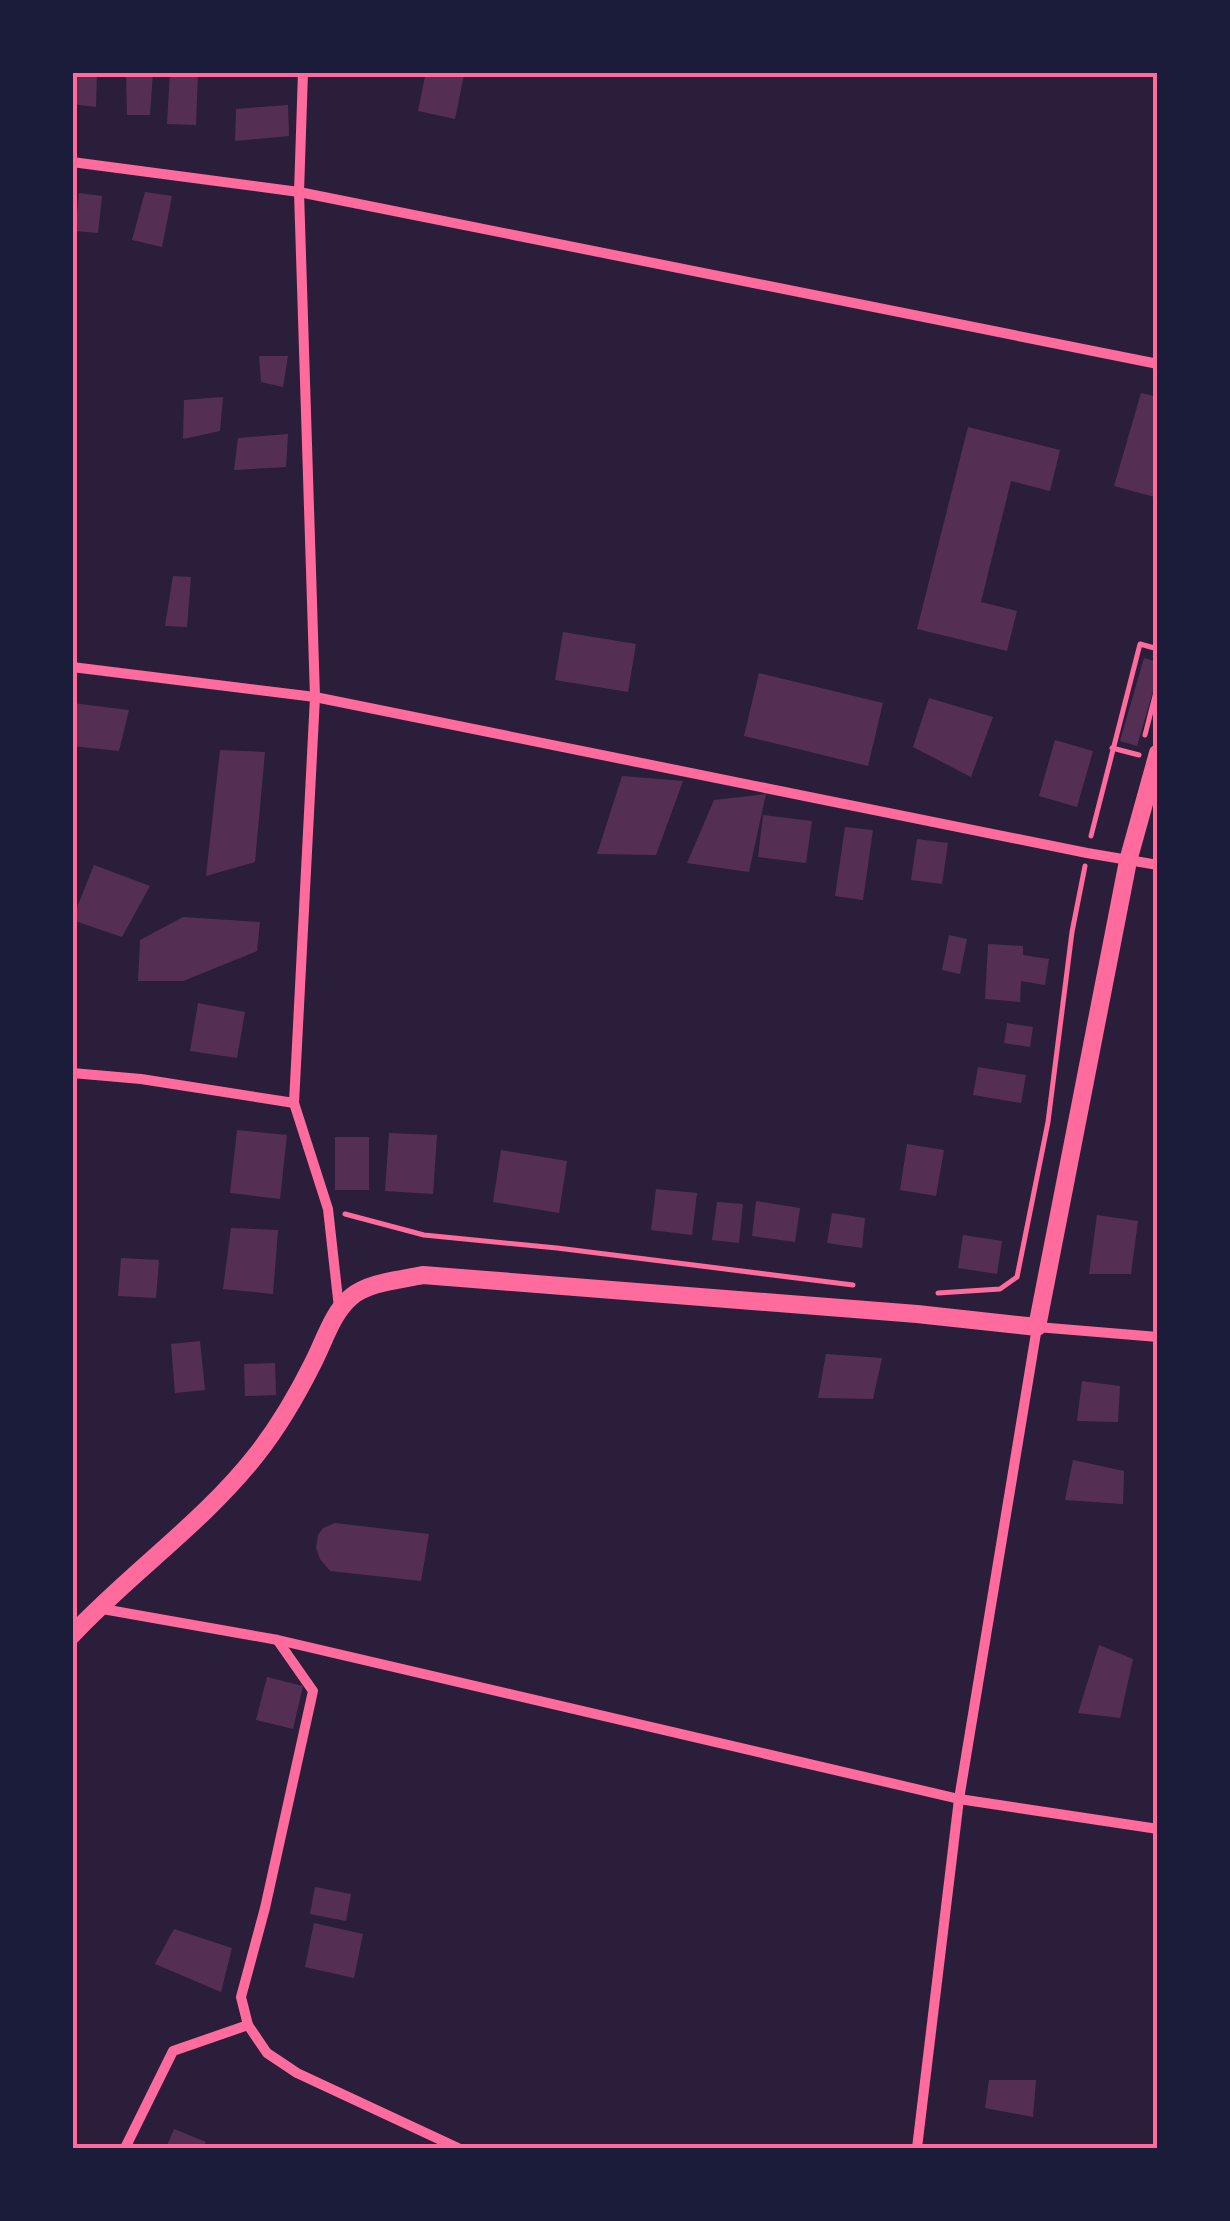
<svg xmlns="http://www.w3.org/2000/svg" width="1230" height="2221" viewBox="0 0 1230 2221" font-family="'Sofia Sans Condensed',sans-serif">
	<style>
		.green { fill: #2a1e3b }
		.building { fill: #542f53 }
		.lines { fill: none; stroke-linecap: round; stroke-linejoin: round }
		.path { stroke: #ff6b9d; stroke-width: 5 }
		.minor { stroke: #ff6b9d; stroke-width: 10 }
		.tertiary { stroke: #ff6b9d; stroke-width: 18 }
		.neatline { fill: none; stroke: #ff6b9d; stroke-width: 4 }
	</style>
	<rect width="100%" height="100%" fill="#1b1b3a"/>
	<path class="green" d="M72 73H1157V2148H73Z"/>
	<g class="building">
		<path d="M72 72H97L96 107 72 104Z"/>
		<path d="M126 72H153L150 115H127Z"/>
		<path d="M170 72H198L196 125 167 124Z"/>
		<path d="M426 72 464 75 455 119 418 111Z"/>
		<path d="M288 105 289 136 235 141 236 109Z"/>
		<path d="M145 192 172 196 162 247 132 240Z"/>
		<path d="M79 193 102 196 98 233 75 231Z"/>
		<path d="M259 356H288L283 387 261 382Z"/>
		<path d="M1141 393 1158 397V498L1114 486Z"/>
		<path d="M223 397 220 431 183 439 184 400Z"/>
		<path d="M968 427 1060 450 1050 491 1011 481 981 602 1017 611 1007 651 917 629Z"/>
		<path d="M288 434 286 467 234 470 238 438Z"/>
		<path d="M173 576 191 577 187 627 165 626Z"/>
		<path d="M563 632 636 644 628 692 555 680Z"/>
		<path d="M1144 658 1158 662V674L1137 746 1120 741Z"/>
		<path d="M759 673 883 703 868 766 744 736Z"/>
		<path d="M929 698 993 717 971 777 913 747Z"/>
		<path d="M72 703 129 710 119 751 72 746Z"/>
		<path d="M1055 740 1093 751 1077 807 1039 796Z"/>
		<path d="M220 750 265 752 255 862 206 876Z"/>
		<path d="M622 776 683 781 656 855 597 854Z"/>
		<path d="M766 794 749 872 687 863 714 800Z"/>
		<path d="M763 815 812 821 806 863 758 857Z"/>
		<path d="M845 827 873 830 863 900 835 896Z"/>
		<path d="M917 839 948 843 942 884 911 880Z"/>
		<path d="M94 865 150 886 122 937 72 920Z"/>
		<path d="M183 917 260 922 257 951 183 981H138L140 940Z"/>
		<path d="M949 935 967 939 960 974 942 970Z"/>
		<path d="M988 944 1023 946V955L1049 959 1045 985 1021 981 1020 1002 985 999Z"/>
		<path d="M198 1003 245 1012 237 1058 190 1051Z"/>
		<path d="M1007 1023 1033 1027 1030 1047 1004 1043Z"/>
		<path d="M978 1067 1026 1075 1021 1103 973 1095Z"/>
		<path d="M237 1130 287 1135 280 1199 230 1193Z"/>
		<path d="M389 1133 437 1135 433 1194 385 1191Z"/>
		<rect x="335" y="1137" width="34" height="53"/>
		<path d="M907 1144 944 1150 936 1196 900 1190Z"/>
		<path d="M501 1150 567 1161 559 1213 493 1202Z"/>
		<path d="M656 1189 697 1193 692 1235 651 1230Z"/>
		<path d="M756 1201 800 1208 795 1242 752 1236Z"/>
		<path d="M717 1202 743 1204 739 1243 712 1240Z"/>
		<path d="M832 1213 865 1218 862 1248 827 1243Z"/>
		<path d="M1097 1215 1138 1221 1131 1274H1089Z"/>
		<path d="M231 1228 278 1230 273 1294 223 1289Z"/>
		<path d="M963 1235 1002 1241 997 1274 958 1268Z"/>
		<path d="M121 1258 159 1260 156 1298 118 1296Z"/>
		<path d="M200 1341 205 1390 175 1393 171 1344Z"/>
		<path d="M826 1354 882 1358 873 1399 818 1398Z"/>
		<path d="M275 1363 276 1395 245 1396 244 1364Z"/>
		<path d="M1082 1381 1120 1386 1118 1422 1077 1421Z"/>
		<path d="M1073 1460 1124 1471 1123 1504 1065 1500Z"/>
		<path d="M335 1523 429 1534 421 1581 330 1571 320 1559 316 1548 318 1535 323 1528Z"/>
		<path d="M1099 1645 1133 1659 1120 1718 1078 1713Z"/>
		<path d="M267 1677 303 1686 293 1729 256 1720Z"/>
		<path d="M315 1887 351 1894 346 1921 310 1914Z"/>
		<path d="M314 1923 363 1934 354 1978 305 1967Z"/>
		<path d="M174 1929 232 1948 221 1992 155 1964Z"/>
		<path d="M989 2080H1036L1033 2117 985 2108Z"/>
		<path d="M174 2129 206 2142 203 2148H166Z"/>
	</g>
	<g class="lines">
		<g class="path">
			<path d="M1145 735 1158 684"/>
			<path d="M1112 748 1139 755"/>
			<path d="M1091 836 1140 644 1158 649"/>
			<path d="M345 1214 424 1235 557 1248 853 1285"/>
			<path d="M938 1293 1000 1289 1017 1277 1048 1122 1072 932 1085 866"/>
		</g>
		<g class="minor">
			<path d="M303 72 299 192 315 697 294 1103 328 1209 339 1308"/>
			<path d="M72 162 299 192 1158 364"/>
			<path d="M72 667 315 697 1087 853 1158 865"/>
			<path d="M72 1073 141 1079 294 1103"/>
			<path d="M97 1608 278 1640 959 1799 1158 1829"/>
			<path d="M278 1641 313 1691 265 1908 241 1997 248 2025 267 2053 297 2073 458 2148"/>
			<path d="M125 2148 173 2051 248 2025"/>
			<path d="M917 2148 959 1799 1037 1327 1158 1337"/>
		</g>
		<path class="tertiary" d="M72 1635C131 1572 204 1522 257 1454 279 1426 297 1395 313 1363 324 1342 332 1313 351 1297 369 1282 400 1280 423 1275L917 1314 1037 1327 1128 861 1158 753"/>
	</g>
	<rect width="1230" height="2221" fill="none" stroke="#1b1b3a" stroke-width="150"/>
	<rect x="75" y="75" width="1080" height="2071" class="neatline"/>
</svg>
